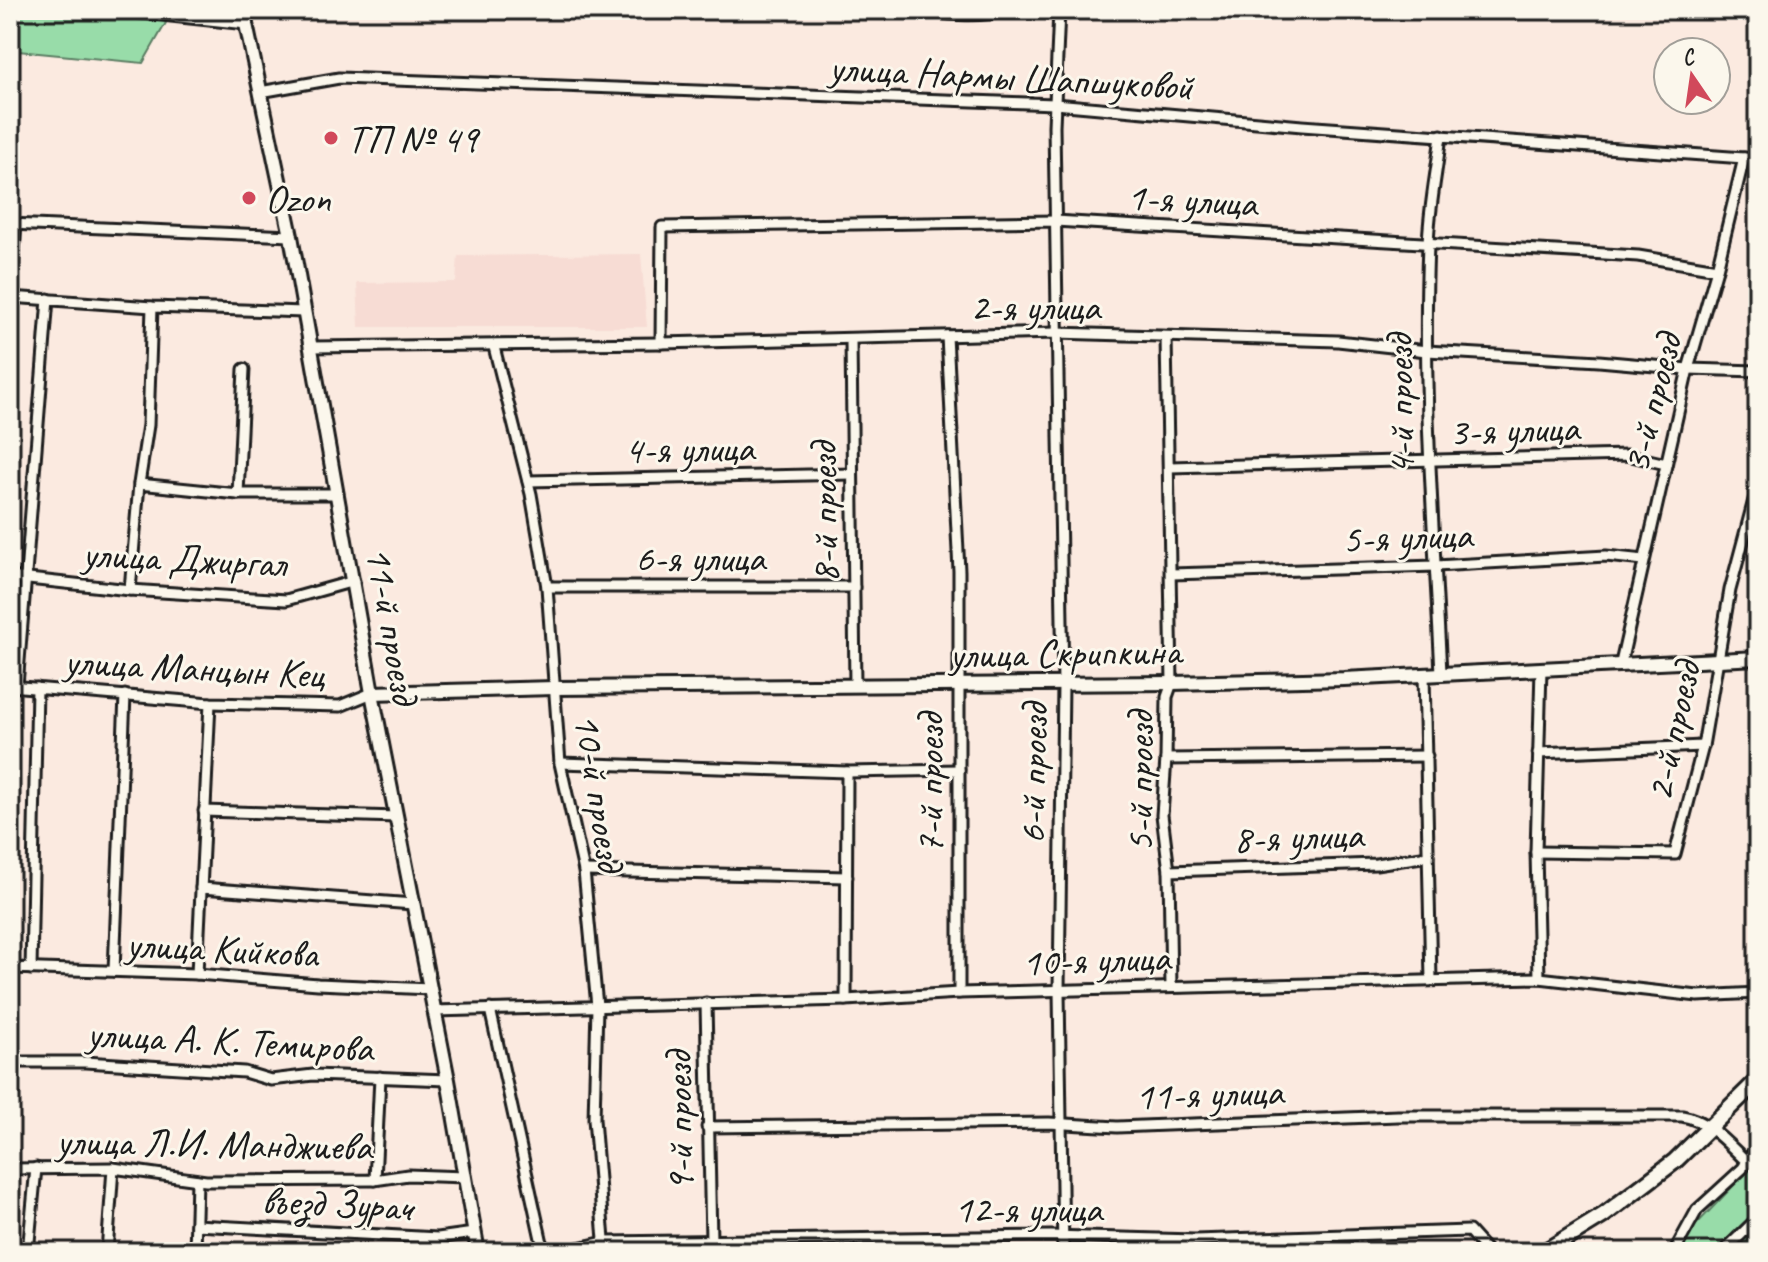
<svg xmlns="http://www.w3.org/2000/svg" width="1768" height="1262" viewBox="0 0 1768 1262" font-family="Caveat,sans-serif">
	<style>
		.built { fill: #f7dcd4 }
		.green { fill: #98dca9; stroke: #5a7c62; stroke-width: 2 }
		.lines { fill: none; stroke-linecap: round; stroke-linejoin: round }
		.minor-casing { stroke: #1c1c1c; stroke-width: 15 }
		.tertiary-casing { stroke: #1c1c1c; stroke-width: 18 }
		.primary-casing { stroke: #1c1c1c; stroke-width: 20 }
		.minor { stroke: #fbf7ec; stroke-width: 9 }
		.tertiary { stroke: #fbf7ec; stroke-width: 12 }
		.primary { stroke: #fbf7ec; stroke-width: 14 }
		.poi-dot { fill: #d1495b; stroke: #fbf7ec; stroke-width: 3 }
		.labels { text-anchor: middle; stroke-width: 6; stroke-linejoin: round; paint-order: stroke }
		.street-label { font-size: 40px; fill: #1c1c1c; stroke: #fbf7ec }
		.poi-label { font-size: 40px; fill: #1c1c1c; stroke: #fbf7ec; text-anchor: start }
	</style>
	<rect width="100%" height="100%" fill="#fbeae0"/>
	<filter id="ink" filterUnits="userSpaceOnUse"><feTurbulence type="fractalNoise" baseFrequency=".0125" numOctaves="2"/><feDisplacementMap in="SourceGraphic" scale="16" xChannelSelector="R" yChannelSelector="G"/><feConvolveMatrix kernelMatrix="1 2 1 2 8 2 1 2 1" color-interpolation-filters="sRGB"/></filter>
	<g filter="url(#ink)">
		<path class="built" d="M641 254 647 327H359L357 283 456 282 458 256Z"/>
		<g class="green">
			<path d="M10 10H57L167 21 143 63 18 51 10 59Z"/>
			<path d="M1758 1160V1252H1670Z"/>
		</g>
		<g class="lines">
			<g class="minor-casing">
				<g id="minor">
					<path d="M114 10 247 24"/>
					<path d="M907 10C942 13 974 19 1010 10"/>
					<path d="M1059 10 1054 126 1063 684 1059 991 1063 1252"/>
					<path d="M260 92 339 78 1055 104 1302 126 1758 159"/>
					<path d="M1441 135C1437 171 1429 208 1428 245 1422 388 1434 530 1441 673"/>
					<path d="M10 224 291 236"/>
					<path d="M10 297 152 307 304 312"/>
					<path d="M11 297 16 224"/>
					<path d="M947 336 959 571V993"/>
					<path d="M1166 337 1172 683 1167 697 1166 759 1162 815 1169 871 1171 987"/>
					<path d="M851 340 855 686"/>
					<path d="M661 343 662 227 1055 221 1638 256 1717 269"/>
					<path d="M311 347 661 343 1056 333 1338 341 1427 351 1599 361 1688 369 1758 371"/>
					<path d="M494 347 531 494 547 587 560 763 584 871 597 1006 594 1119 605 1252"/>
					<path d="M1170 467 1627 455 1666 464"/>
					<path d="M528 481 852 474"/>
					<path d="M139 484 238 494H336"/>
					<path d="M238 494 244 369"/>
					<path d="M1171 574 1436 566 1606 556 1644 560"/>
					<path d="M10 577 130 590 286 600 354 581"/>
					<path d="M547 587H854"/>
					<path d="M130 590 139 484 148 425 152 307"/>
					<path d="M1621 663 1688 369 1717 269 1744 158"/>
					<path d="M1424 674 1431 980"/>
					<path d="M10 686 210 703 340 706 372 693"/>
					<path d="M17 686 48 299"/>
					<path d="M1538 753 1703 746"/>
					<path d="M1166 759 1427 756"/>
					<path d="M560 763 847 772 959 770"/>
					<path d="M204 811 397 817"/>
					<path d="M1536 852 1675 854 1703 746 1730 590 1758 485"/>
					<path d="M584 871 847 877"/>
					<path d="M1169 871 1376 864 1428 856"/>
					<path d="M201 888 413 904"/>
					<path d="M10 968 197 974 318 984 430 989"/>
					<path d="M31 969 37 688"/>
					<path d="M114 971 125 695"/>
					<path d="M197 974 210 703"/>
					<path d="M1539 978 1536 852 1541 668"/>
					<path d="M846 1000 847 772"/>
					<path d="M706 1003 711 1240"/>
					<path d="M490 1009 544 1252"/>
					<path d="M434 1011 846 1000 959 993 1539 978 1698 996 1758 993"/>
					<path d="M10 1062H85L244 1072 271 1080 313 1075 448 1080"/>
					<path d="M707 1127 1049 1123 1117 1127 1398 1116H1682C1708 1120 1728 1144 1747 1162"/>
					<path d="M10 1169 113 1168 206 1181 374 1180 408 1175 465 1177"/>
					<path d="M375 1180 380 1077"/>
					<path d="M196 1225 438 1238 474 1233"/>
					<path d="M28 1252 36 1168"/>
					<path d="M107 1252 113 1168"/>
					<path d="M195 1252 197 1180"/>
					<path d="M559 1252 605 1242 1051 1236 1195 1240 1469 1231 1488 1252"/>
					<path d="M1674 1252 1697 1210 1743 1168 1758 1145"/>
					<path d="M1723 1252 1758 1218"/>
				</g>
			</g>
			<g class="tertiary-casing">
				<g id="tertiary">
					<path d="M243 10 291 236 372 693 448 1080 478 1252"/>
					<path d="M372 693 554 688 1172 683 1344 679 1758 658"/>
				</g>
			</g>
			<g class="primary-casing">
				<path id="primary" d="M1544 1252 1604 1215 1675 1161 1758 1080"/>
			</g>
			<use href="#minor" class="minor"/>
			<use href="#tertiary" class="tertiary"/>
			<use href="#primary" class="primary"/>
		</g>
	</g>
	<g class="poi-dot">
		<circle cx="331" cy="138" r="8"/>
		<circle cx="249" cy="198" r="8"/>
	</g>
	<g class="labels">
		<g class="street-label">
			<text transform="translate(1011 76) rotate(3)" y="14">улица Нармы Шапшуковой</text>
			<text transform="translate(1192 199) rotate(3)" y="14">1-я улица</text>
			<text x="1035" y="320">2-я улица</text>
			<text transform="translate(1651 403) rotate(-76)" y="14">3-й проезд</text>
			<text transform="translate(1399 405) rotate(-91)" y="14">4-й проезд</text>
			<text transform="translate(1514 429) rotate(-2)" y="14">3-я улица</text>
			<text transform="translate(689 448) rotate(-1)" y="14">4-я улица</text>
			<text transform="translate(823 513) rotate(-91)" y="14">8-й проезд</text>
			<text transform="translate(1407 536) rotate(-2)" y="14">5-я улица</text>
			<text x="700" y="571">6-я улица</text>
			<text transform="translate(184 558) rotate(3)" y="14">улица Джиргал</text>
			<text transform="translate(393 625) rotate(80)" y="14">11-й проезд</text>
			<text transform="translate(1065 652) rotate(-1)" y="14">улица Скрипкина</text>
			<text transform="translate(194 667) rotate(3)" y="14">улица Манцын Кец</text>
			<text transform="translate(1672 731) rotate(-78)" y="14">2-й проезд</text>
			<text transform="translate(1032 774) rotate(-89)" y="14">6-й проезд</text>
			<text transform="translate(1139 782) rotate(-90)" y="14">5-й проезд</text>
			<text transform="translate(929 784) rotate(-90)" y="14">7-й проезд</text>
			<text transform="translate(600 792) rotate(81)" y="14">10-й проезд</text>
			<text transform="translate(1298 836) rotate(-2)" y="14">8-я улица</text>
			<text transform="translate(222 948) rotate(3)" y="14">улица Кийкова</text>
			<text transform="translate(1096 959) rotate(-2)" y="14">10-я улица</text>
			<text transform="translate(230 1040) rotate(3)" y="14">улица А. К. Темирова</text>
			<text transform="translate(1209 1093) rotate(-2)" y="14">11-я улица</text>
			<text transform="translate(678 1122) rotate(-91)" y="14">9-й проезд</text>
			<text transform="translate(214 1143) rotate(1)" y="14">улица Л.И. Манджиева</text>
			<text transform="translate(337 1203) rotate(3)" y="14">въезд Зурач</text>
			<text x="1028" y="1222">12-я улица</text>
		</g>
		<g class="poi-label">
			<text x="347" y="152">ТП № 49</text>
			<text x="265" y="212">Ozon</text>
		</g>
	</g>
	<rect width="1768" height="1262" fill="none" stroke="#fbf7ec" stroke-width="40"/>
	<rect x="20" y="20" width="1728" height="1222" fill="none" stroke="#1c1c1c" stroke-width="3" filter="url(#ink)"/>
	<g transform="translate(1692 76) rotate(347)"><circle r="38" fill="#fbf7ec" stroke="#a29f99" stroke-width="2"/>
	<path d="M0-6L14 30L0 20L-14 30Z" fill="#d1495b"/>
	<text y="-12" font-size="22" font-weight="bold" text-anchor="middle" fill="#1c1c1c">С</text>
	</g>
</svg>
